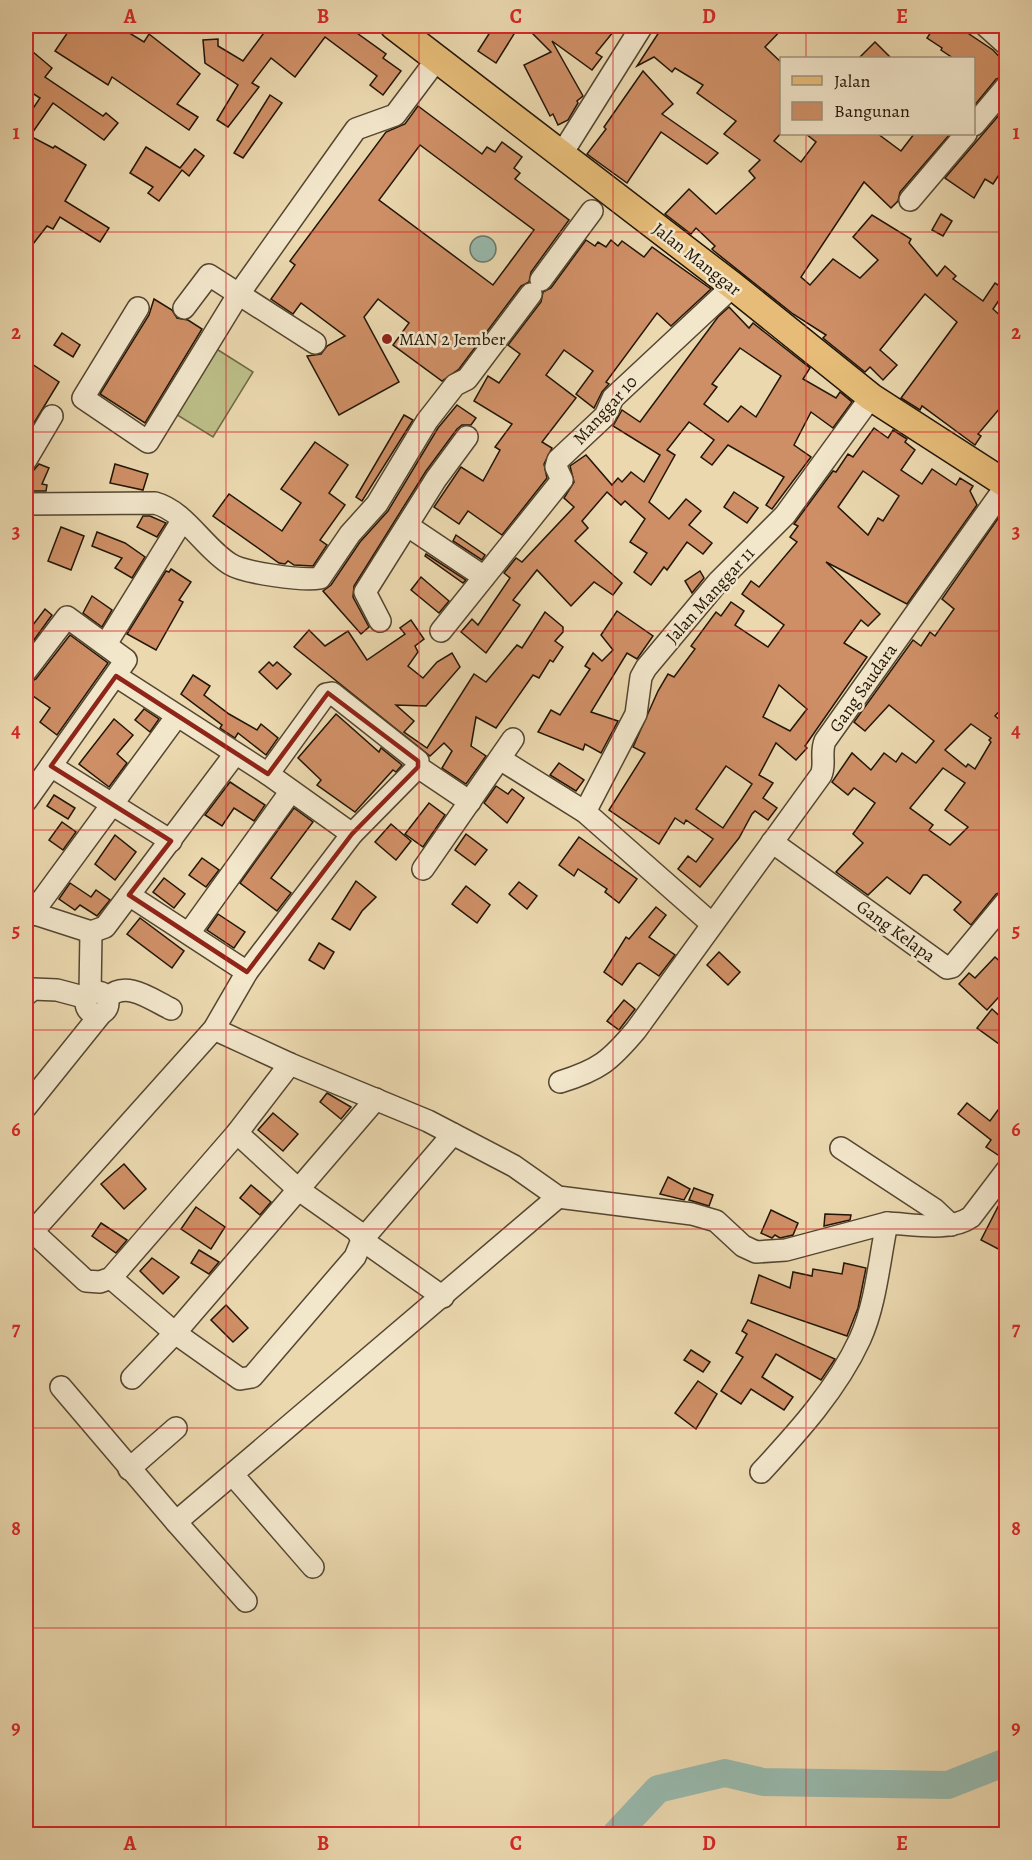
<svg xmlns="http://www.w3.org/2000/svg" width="1032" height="1860" viewBox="0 0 1032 1860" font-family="Alegreya,serif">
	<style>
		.green { fill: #bcbe88; stroke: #6e6a47; stroke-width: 1.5 }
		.water { fill: #98b9ad; stroke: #68776a; stroke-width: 1.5 }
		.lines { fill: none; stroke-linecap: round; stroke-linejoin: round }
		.river { stroke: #98b9ad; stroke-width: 28 }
		.building { fill: #cf8f66; stroke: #211506; stroke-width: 1.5; fill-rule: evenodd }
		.minor-casing { stroke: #544630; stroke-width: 24 }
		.major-casing { stroke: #211506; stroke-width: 30 }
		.minor { stroke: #f2e6cb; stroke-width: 21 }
		.major { stroke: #e6bc78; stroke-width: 27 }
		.marked { fill: none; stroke: #8f2418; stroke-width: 4.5; stroke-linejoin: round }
		.grid { fill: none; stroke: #d62828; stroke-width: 1.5; stroke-opacity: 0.55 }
		.poi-dot { fill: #8f2418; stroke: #f2e6cb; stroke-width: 2 }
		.labels { text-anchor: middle; stroke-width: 5; stroke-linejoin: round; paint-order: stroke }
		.street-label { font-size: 18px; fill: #211506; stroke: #f2e6cb }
		.poi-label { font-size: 18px; fill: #211506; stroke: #f2e6cb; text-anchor: start }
		.neatline { fill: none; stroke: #d62828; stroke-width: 2 }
		.grid-label { font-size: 20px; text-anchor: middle; font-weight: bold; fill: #d62828 }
	</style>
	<rect width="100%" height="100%" fill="#ebd8af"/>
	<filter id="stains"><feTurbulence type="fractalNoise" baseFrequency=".00333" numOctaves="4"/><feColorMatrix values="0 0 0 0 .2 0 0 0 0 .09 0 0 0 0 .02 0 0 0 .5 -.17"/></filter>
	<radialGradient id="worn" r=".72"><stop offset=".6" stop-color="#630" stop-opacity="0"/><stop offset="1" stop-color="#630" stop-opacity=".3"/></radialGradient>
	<path class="green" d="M215 348 253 372 213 437 174 413Z"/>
	<circle class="water" cx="483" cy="249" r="13"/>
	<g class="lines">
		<path class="river" d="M616 1834 658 1789 725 1773 763 1782 948 1785 1006 1762"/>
	</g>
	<g class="building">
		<path d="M72 26H118L144 42 149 34 200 74 177 104 198 117 189 130 112 77 108 85 55 51Z"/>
		<path d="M269 26H347L386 54 383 58 401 71 383 95 370 85 377 76 325 37 295 77 271 58 252 83 259 87 228 127 217 120 238 85 205 63 203 40 218 39V46L243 61Z"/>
		<path d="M494 26H519L496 63 478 51Z"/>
		<path d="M525 26H618L596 53 602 57 592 70 552 41 583 96 577 101 578 103 568 120 558 125 553 114 550 116 524 65 551 52Z"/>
		<path d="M663 26H785L765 47 782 63V132L774 141 801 162 816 142 806 134H878L901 151 914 134H950L900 192 898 201 891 208 864 182 801 277 810 285 833 259 860 278 878 260 853 237 872 215 911 239 909 243 937 276 945 266 956 276 953 279 983 301 995 283 1006 290 993 309 1006 321V362L1002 369 1006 373V401L978 434 981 436 975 445 922 406 920 410 901 398 957 322 925 294 880 350 897 365 883 380 870 367 865 372 823 338 826 335 793 314 714 251 712 249 715 246 696 228 691 234 665 214 689 189 716 214 755 178 749 171 760 160 724 134 736 121 697 93 703 85 675 68 672 72 654 57 637 66Z"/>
		<path d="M935 26H957L993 50 1006 64V75L996 79 974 106V58H953L941 50 942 48 927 38Z"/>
		<path d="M875 42 891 58H859Z"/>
		<path d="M26 46 52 68 45 77 103 116 106 113 118 123 104 140 53 103 30 136 53 148 55 146 86 165 65 201 109 228 100 242 60 217 53 229 47 226 26 253V119L40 98 26 89Z"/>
		<path d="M643 71 673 104 662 114 718 153 707 164 661 132 627 183 587 154 606 129 604 127Z"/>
		<path d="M270 95 282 103 243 158 234 153Z"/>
		<path d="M418 106 482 154 487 147 495 152 502 142 522 157 514 168 520 173 515 179 569 220 531 272 529 282 521 286 459 369 442 381 393 345 409 323 378 299 364 317 399 382 339 415 307 356 321 354 327 346 345 336 301 303 293 314 271 299 295 265 290 261 386 132 405 124ZM420 145 534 230 493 285 379 200Z"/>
		<path d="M1006 107V164L993 184 985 179 974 198 945 178Z"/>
		<path d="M146 147 180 168 195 149 204 156 189 176 182 170 159 201 148 193 153 187 130 173Z"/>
		<path d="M941 214 952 221 943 236 932 230Z"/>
		<path d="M586 240 595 246 598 242 606 247 611 240 618 246 622 241 644 257 652 247 711 289 671 326 657 313 606 382 609 384 602 392 594 408 576 394 593 371 564 350 546 375 576 398 542 442 552 448 544 464 547 478 502 535 468 511 459 524 434 507 461 467 483 481 500 450 495 447 512 424 474 401 488 376 499 383 520 354 508 345 541 302 543 292 551 288Z"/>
		<path d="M154 299 172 310 177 318 188 320 202 329 145 423 100 394 149 315Z"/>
		<path d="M729 307 749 328 753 323 810 368 803 379 836 398 840 392 852 402 833 428 811 412 794 445 811 457 772 509 766 505 784 477 728 445 712 465 701 457 714 440 689 422 667 450 675 455 649 502 669 519 686 499 701 511 689 525 712 543 703 554 687 542 667 570 664 567 651 585 634 572 647 553 630 542 645 519 625 501 621 505 607 492 582 521 588 528 575 541 622 583 613 595 594 582 571 606 537 570 513 600 520 605 486 653 461 632 472 619 478 625 510 578 504 573 516 558 522 562 574 507 564 498 574 482 570 466 586 455 612 485 618 478 622 482 631 472 644 482 660 455 613 426 622 410 640 422 718 317ZM740 348 781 376 756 417 741 406 728 422 704 404 717 387 712 384Z"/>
		<path d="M62 333 80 345 73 357 54 345Z"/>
		<path d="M26 360 59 382 26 436Z"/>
		<path d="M457 405 476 418 471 425H462L457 429 426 471 354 586 353 597 369 627 361 634 323 591 331 585 360 542 388 511 438 428Z"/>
		<path d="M404 415 413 420 362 501 356 497Z"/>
		<path d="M874 428 888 438 893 430 907 439 905 442 915 450 901 470 922 484 932 469 956 485 960 478 973 486 970 491 977 505 907 604 826 562 880 614 868 626 861 620 844 643 867 657 805 746 807 748 796 760 776 743 759 775 773 783 763 798 777 808 768 820 755 811 752 814 739 838 700 887 678 869 688 856 696 862 713 839 686 820 684 824 675 818 659 844 609 810 645 753 633 747 658 691 668 674 674 677 695 649 691 646 716 612 721 616 731 602 744 611 735 625 768 647 784 625 742 594 751 581 759 587 797 542 790 537 798 526 794 524 833 471 836 472 848 454 853 457ZM863 471 899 496 883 521 878 518 868 535 838 507ZM779 685 807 709 790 731 763 717ZM726 766 752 784 723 828 696 809Z"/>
		<path d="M315 442 348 465 329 493 345 505 320 540 327 545 313 566 294 565 288 561 285 564 279 563 213 516 229 494 282 531 301 503 281 489Z"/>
		<path d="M39 464 49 468 42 484 47 485 46 491H26V473L33 471Z"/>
		<path d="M115 464 148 474 143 490 110 483Z"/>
		<path d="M734 492 758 508 747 523 724 507Z"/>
		<path d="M1006 507V704L995 716 1006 725V890L996 894 971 925 954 910 961 902 927 875H923L910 894 887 877 868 895 836 872 863 843 853 834 875 803 854 788 848 795 832 782 852 753 871 770 884 753 896 762 902 753 916 763 934 741 889 705 865 731 854 722 913 640 921 646 930 632 935 636 954 609 942 599ZM971 724 991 738 989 740 991 742 975 769 968 764 966 767 945 750ZM943 768 965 783 945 810 968 827 950 845 929 830 933 825 910 808Z"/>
		<path d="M143 516H150L166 523 157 537 137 527Z"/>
		<path d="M61 527 84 536 71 570 48 561Z"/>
		<path d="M97 532 125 543 145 557 132 578 115 568 122 558 92 546Z"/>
		<path d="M456 535 485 555 482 560 453 541Z"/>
		<path d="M426 554 466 580 463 583 425 556Z"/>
		<path d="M171 569 191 582 179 600 183 602 156 650 127 634 166 571 169 572Z"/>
		<path d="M700 571 704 578 692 593 685 581Z"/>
		<path d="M421 577 449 601 439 613 411 590Z"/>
		<path d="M92 596 112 610 102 627 83 613Z"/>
		<path d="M45 609 52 615 34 640 26 634Z"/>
		<path d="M617 611 653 636 637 659 627 653 591 712 618 721 601 753 585 744 583 750 538 732 551 710 560 715 590 669 585 666 593 653 602 661 613 650 601 635Z"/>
		<path d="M545 612 563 627V632L555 641 563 647 553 662 550 660 539 678 533 675 496 728 476 717 471 746 486 756 466 784 442 768 452 751 444 743 430 756 294 647 309 630 325 646 348 631 367 660 405 634 400 628 411 620 424 639 415 646 418 652 408 666 423 678 437 662 452 653 460 667 426 706 396 705 414 721 404 732 427 748 474 674 486 682 517 645 522 648Z"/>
		<path d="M70 635 108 663 57 735 40 722 50 708 26 691V684L36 679Z"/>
		<path d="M269 662 273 666 277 662 291 674 277 689 259 672Z"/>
		<path d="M193 675 210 686 204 695 229 714 257 730 261 724 278 738 266 755 238 733 235 738 220 728 222 725 181 694Z"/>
		<path d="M144 709 159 719 150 732 135 720Z"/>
		<path d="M336 714 379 752 381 748 402 765 396 772 393 770 355 812 317 785 321 780 298 758Z"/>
		<path d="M114 719 133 735 117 754 127 763 109 787 79 764Z"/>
		<path d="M559 763 584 780 576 791 550 775Z"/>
		<path d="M230 782 265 805 254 821 234 808 222 826 205 815Z"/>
		<path d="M496 786 508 794 512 789 524 798 507 823 484 803Z"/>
		<path d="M54 795 75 808 68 819 47 806Z"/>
		<path d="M429 803 445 815 423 847 405 834Z"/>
		<path d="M294 808 313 822 271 878 291 893 277 911 240 883Z"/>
		<path d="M62 822 76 832 63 850 49 840Z"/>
		<path d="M391 824 411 841 396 860 375 842Z"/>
		<path d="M466 834 487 850 475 865 455 850Z"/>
		<path d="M115 835 136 852 115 880 95 864Z"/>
		<path d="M579 837 637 879 619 903 605 892 607 889 578 869 574 876 559 865Z"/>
		<path d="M202 858 219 870 206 887 189 875Z"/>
		<path d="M164 878 185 894 174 908 153 892Z"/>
		<path d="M356 881 376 897 362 911 350 930 332 919Z"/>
		<path d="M519 882 537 896 527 909 509 894Z"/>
		<path d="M70 883 91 897 96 890 110 900 97 916 80 905 75 910 59 899Z"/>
		<path d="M466 886 490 905 477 923 452 904Z"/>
		<path d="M656 907 666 915 649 937 675 955 659 976 640 963 637 964 622 985 604 972 626 937 629 939Z"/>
		<path d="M218 914 245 932 234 948 207 930Z"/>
		<path d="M140 918 184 951 172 968 127 934Z"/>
		<path d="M319 943 334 952 324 969 309 960Z"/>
		<path d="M719 952 740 972 728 985 707 965Z"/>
		<path d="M995 957 1006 967V989L987 1010 959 984 969 973 975 978Z"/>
		<path d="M624 1000 635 1009 619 1030 607 1021Z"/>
		<path d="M992 1009 1006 1022V1049L977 1028Z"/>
		<path d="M327 1093 351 1107 341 1119 320 1102Z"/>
		<path d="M1006 1099V1158L1004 1159 986 1147 991 1140 958 1114 967 1103 990 1121Z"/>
		<path d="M273 1113 298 1134 283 1151 258 1130Z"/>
		<path d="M124 1164 146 1189 124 1209 101 1184Z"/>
		<path d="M668 1177 690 1189 684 1200 660 1194Z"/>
		<path d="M251 1185 271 1202 260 1215 240 1198Z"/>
		<path d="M694 1188 713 1195 709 1206 689 1200Z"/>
		<path d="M1006 1191V1253L981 1240Z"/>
		<path d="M196 1207 225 1227 211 1249 181 1229Z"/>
		<path d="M771 1210 798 1223 793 1235 780 1238 775 1235 772 1238 761 1233Z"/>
		<path d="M825 1214 851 1215 850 1220 824 1226Z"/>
		<path d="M101 1223 127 1240 116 1253 92 1236Z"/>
		<path d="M199 1250 219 1262 209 1274 191 1263Z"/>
		<path d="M152 1258 179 1277 163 1294 140 1271Z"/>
		<path d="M844 1263 866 1268 858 1308 847 1336 751 1303 759 1275 790 1288 793 1272 812 1276 813 1269 842 1274Z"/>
		<path d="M226 1305 248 1328 233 1342 211 1320Z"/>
		<path d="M748 1320 835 1359 821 1380 776 1354 762 1377 793 1397 784 1410 751 1389 741 1404 721 1391 743 1357 736 1353 747 1334 742 1331Z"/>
		<path d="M691 1350 710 1362 703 1372 684 1360Z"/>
		<path d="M698 1381 717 1394 696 1429 675 1413Z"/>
	</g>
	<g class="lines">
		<g class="minor-casing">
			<g id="minor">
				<path d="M986 26 1006 44"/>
				<path d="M974 125 1006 87"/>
				<path d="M561 155 642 26"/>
				<path d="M910 200 966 134"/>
				<path d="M541 280 592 211"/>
				<path d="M138 308 83 398 148 442 238 295 356 129 395 115 437 59"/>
				<path d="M184 308 209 275 315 343"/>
				<path d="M26 460 52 416"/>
				<path d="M26 504 155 503C185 511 204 548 230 564 244 573 303 581 320 578L350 534 377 504 427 421 455 385 467 379 531 294"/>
				<path d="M408 526 484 577"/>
				<path d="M380 621 365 592 436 479 467 437"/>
				<path d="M441 631 562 480 556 467 558 460 605 416 613 398 733 286"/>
				<path d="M106 644 182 521"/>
				<path d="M26 671 67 617 126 660 26 801"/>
				<path d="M116 676 268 774 352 834"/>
				<path d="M500 759 585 812 712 924"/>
				<path d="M51 766 171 841"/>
				<path d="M268 774 326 694 332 693 418 761V767L470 802"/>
				<path d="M585 812 636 714 641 677 646 668 718 582 785 515 871 397"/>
				<path d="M772 842 947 968 952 967 1006 902"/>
				<path d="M423 869 513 739"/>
				<path d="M129 895 247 972"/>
				<path d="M26 911 91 932 105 927 235 754"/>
				<path d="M31 915 177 716"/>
				<path d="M189 933 291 791"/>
				<circle cx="97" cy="1003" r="11"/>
				<path d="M90 994 91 932"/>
				<path d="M26 995 33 989 57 990 87 998"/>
				<path d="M107 998C126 979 152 1000 171 1009"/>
				<path d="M214 1029 290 1064 428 1121 514 1166 558 1197 692 1214 716 1221 743 1246 756 1252 786 1250 887 1223"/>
				<path d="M560 1082C599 1070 610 1061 636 1030L821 775C826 764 820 753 825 741L1006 486"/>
				<path d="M26 1107 100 1015"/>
				<path d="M841 1148 934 1209 951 1225"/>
				<path d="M32 1231 86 1281 100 1282 111 1278 237 1133 290 1064"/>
				<path d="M26 1239 214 1029 247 972 352 834 418 767"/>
				<path d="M111 1278 175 1333 240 1379 252 1377 355 1257 362 1240 357 1231 299 1190 237 1133"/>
				<path d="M443 1297 362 1240 453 1134"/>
				<path d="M132 1378 175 1333 376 1099"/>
				<path d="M61 1387 176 1522 558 1197"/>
				<path d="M129 1469 176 1428"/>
				<path d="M761 1472C798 1432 837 1389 860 1339 876 1304 879 1261 887 1223 913 1224 950 1232 971 1217L1006 1171"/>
				<path d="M233 1475 313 1567"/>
				<path d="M176 1522 246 1601"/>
			</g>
		</g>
		<g class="major-casing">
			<path id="major" d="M394 26 733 286 871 397 1006 484"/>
		</g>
		<use href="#minor" class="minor"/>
		<use href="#major" class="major"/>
	</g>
	<path class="marked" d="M116 676 268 774 328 693 418 761V767L352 834 247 972 129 895 171 841 51 766Z"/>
	<path class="grid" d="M226 26V1834M419 26V1834M613 26V1834M806 26V58M806 134V1834M26 232H1006M26 432H1006M26 631H1006M26 830H1006M26 1030H1006M26 1229H1006M26 1428H1006M26 1628H1006"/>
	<circle class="poi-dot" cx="387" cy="339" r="6"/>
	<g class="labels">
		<g class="street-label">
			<text transform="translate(697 259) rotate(38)" y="6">Jalan Manggar</text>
			<text transform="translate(605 410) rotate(-48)" y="6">Manggar 10</text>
			<text transform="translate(710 595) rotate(-48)" y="6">Jalan Manggar 11</text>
			<text transform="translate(863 688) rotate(-55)" y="6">Gang Saudara</text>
			<text transform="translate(896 931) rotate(36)" y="6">Gang Kelapa</text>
		</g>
		<g class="poi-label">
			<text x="399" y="345">MAN 2 Jember</text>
		</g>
	</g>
	<rect width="1032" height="1860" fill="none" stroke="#ebd8af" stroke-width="66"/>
	<rect x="780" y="57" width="195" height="78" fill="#f2e6cb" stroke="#9e927c" stroke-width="1.5"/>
	<rect x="792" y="76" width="30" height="9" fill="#e6bc78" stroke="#9e927c" stroke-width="1.5"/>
	<text x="834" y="87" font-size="18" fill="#211506">Jalan</text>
	<rect x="792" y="102" width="30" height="18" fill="#cf8f66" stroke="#9e927c" stroke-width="1.5"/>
	<text x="834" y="117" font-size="18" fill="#211506">Bangunan</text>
	<rect x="33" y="33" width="966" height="1794" class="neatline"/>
	<g class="grid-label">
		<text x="130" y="23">A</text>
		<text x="323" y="23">B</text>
		<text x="516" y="23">C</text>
		<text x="709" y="23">D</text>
		<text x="902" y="23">E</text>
		<text x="16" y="139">1</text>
		<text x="1016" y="139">1</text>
		<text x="16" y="339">2</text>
		<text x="1016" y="339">2</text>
		<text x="16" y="538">3</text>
		<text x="1016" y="538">3</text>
		<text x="16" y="737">4</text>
		<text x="1016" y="737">4</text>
		<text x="16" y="937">5</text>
		<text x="1016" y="937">5</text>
		<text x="16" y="1136">6</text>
		<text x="1016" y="1136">6</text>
		<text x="16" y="1335">7</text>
		<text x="1016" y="1335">7</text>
		<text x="16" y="1535">8</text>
		<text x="1016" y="1535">8</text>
		<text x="16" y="1734">9</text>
		<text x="1016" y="1734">9</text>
		<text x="130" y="1850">A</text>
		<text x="323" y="1850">B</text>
		<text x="516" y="1850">C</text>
		<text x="709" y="1850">D</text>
		<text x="902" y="1850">E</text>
	</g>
	<rect width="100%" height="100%" filter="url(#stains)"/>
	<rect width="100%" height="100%" fill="url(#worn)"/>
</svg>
